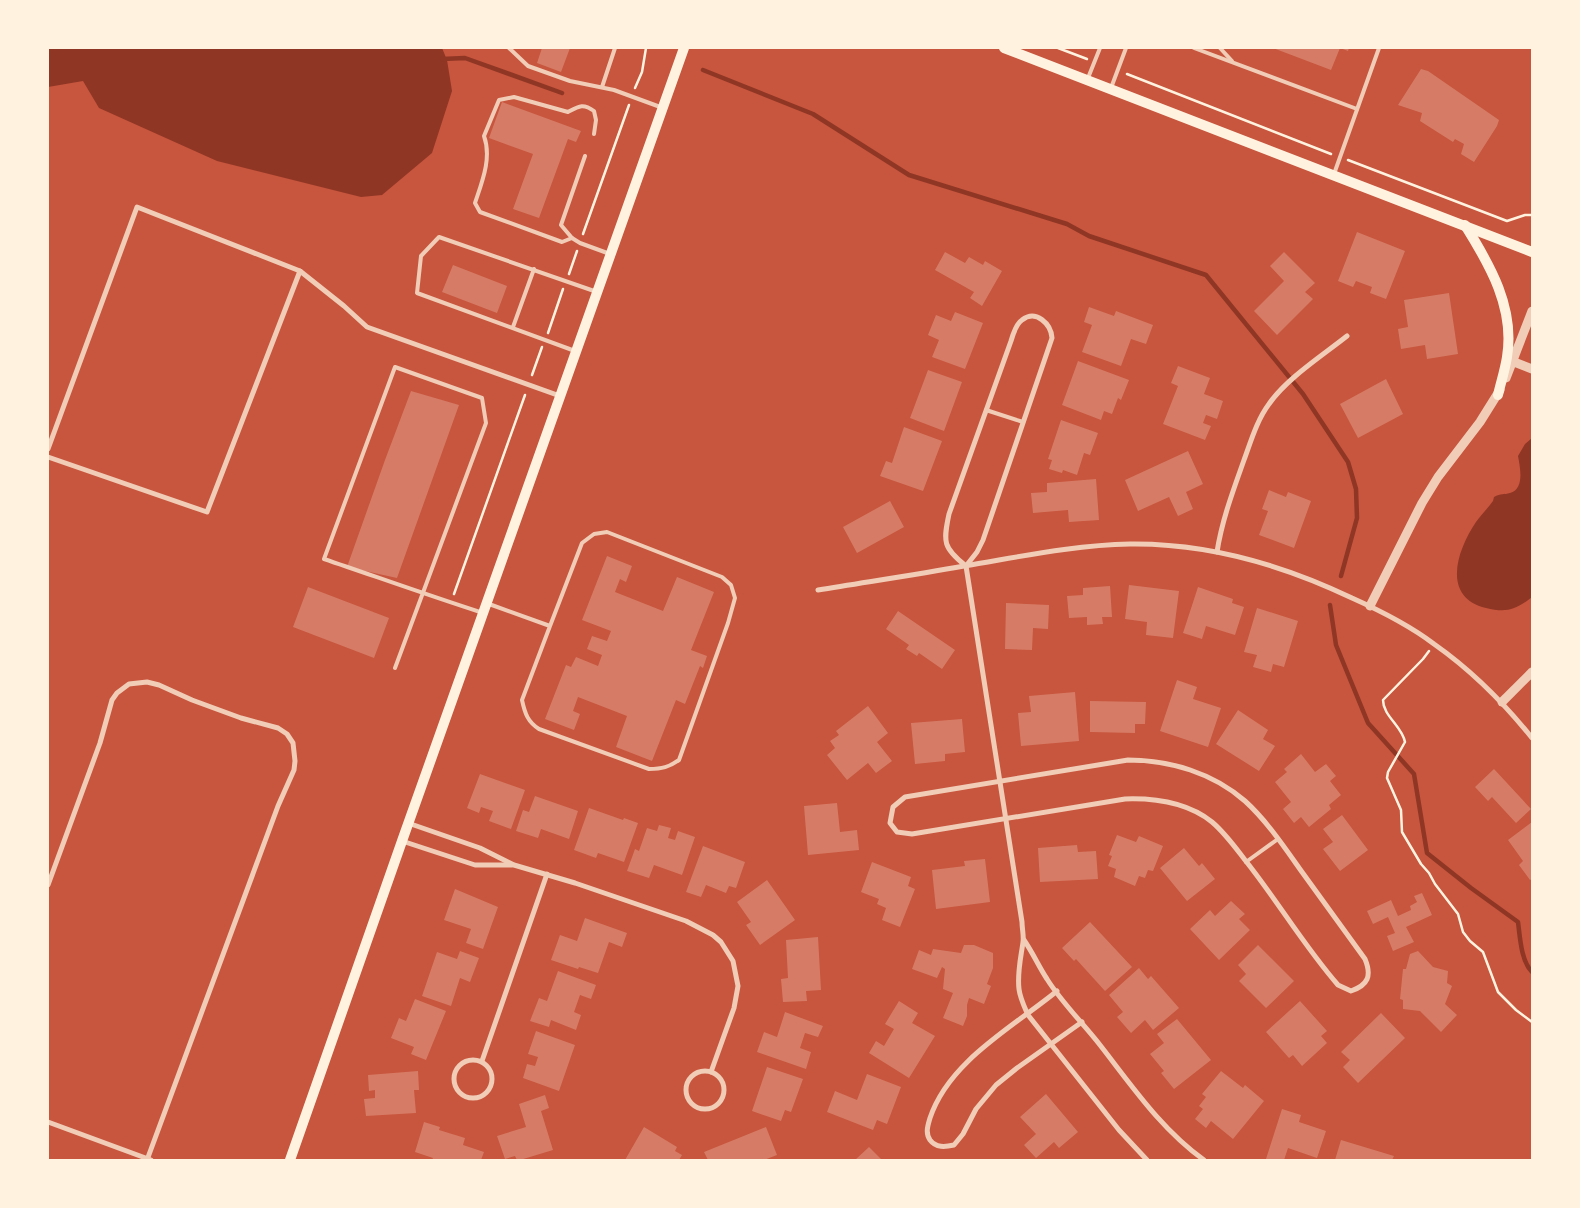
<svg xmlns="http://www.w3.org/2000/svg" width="1580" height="1208" viewBox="0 0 1580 1208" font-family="Mulish,sans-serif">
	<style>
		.water { fill: #8f3625 }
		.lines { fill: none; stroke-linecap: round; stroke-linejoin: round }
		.stream { stroke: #8f3625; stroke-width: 4.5 }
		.building { fill: #d67c66 }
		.path { stroke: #fff3e0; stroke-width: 2.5 }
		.service { stroke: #f1ccb7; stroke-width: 4 }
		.minor { stroke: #f1ccb7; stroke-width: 5 }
		.tertiary { stroke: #f1ccb7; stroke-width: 9 }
		.secondary { stroke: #fff3e0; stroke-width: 10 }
	</style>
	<rect width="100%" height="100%" fill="#c8553d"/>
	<g class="water">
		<path d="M48 48H442L447 60 452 91 432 153 382 195 361 197 217 161 99 108 83 81 48 87Z"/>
		<path d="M1532 438V597C1516 610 1506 613 1486 608 1441 597 1457 550 1476 522 1481 515 1488 508 1493 501L1494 497C1501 493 1504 495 1510 493 1525 489 1520 467 1518 456L1525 444Z"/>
	</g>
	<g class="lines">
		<g class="stream">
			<path d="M442 59 465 58 562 93"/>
			<path d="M703 70 813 114 909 175 1067 224 1089 236 1206 275 1303 394 1348 462 1356 489 1357 518 1341 576"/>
			<path d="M1330 605 1336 645 1368 723 1414 774 1427 853 1471 888 1518 922C1520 937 1521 961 1532 972"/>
		</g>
	</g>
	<g class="building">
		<path d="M542 48H570L561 72 537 63Z"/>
		<path d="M1273 48H1349L1348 51 1340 48 1331 70Z"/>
		<path d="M1421 69 1428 71 1499 120 1497 126 1474 162 1461 154 1464 144 1455 139 1453 142 1420 121 1422 113 1398 105Z"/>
		<path d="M502 102 581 131 576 142 568 139 539 218 513 209 533 154 489 138Z"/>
		<path d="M1357 232 1405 251 1386 299 1370 293 1372 287 1356 281 1353 287 1338 281Z"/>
		<path d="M945 252 965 263 969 257 983 265 985 261 1002 271 982 306 970 298 974 292 935 270Z"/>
		<path d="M1284 252 1315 283 1305 292 1313 299 1277 335 1254 311 1284 281 1270 266Z"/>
		<path d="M453 265 507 286 497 313 442 292Z"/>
		<path d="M1449 293 1458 354 1427 359 1425 345 1401 349 1398 329 1408 327 1404 300Z"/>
		<path d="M1089 307 1114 316 1116 311 1153 325 1146 344 1131 339 1121 366 1082 352 1092 325 1084 322Z"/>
		<path d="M955 312 983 323 965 369 932 357 939 340 928 335 936 315 951 321Z"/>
		<path d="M1078 361 1129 380 1121 400 1118 398 1112 414 1104 411 1101 420 1062 405Z"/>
		<path d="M1178 366 1210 378 1204 394 1223 401 1217 419 1206 415 1203 423 1211 426 1205 440 1163 424 1178 386 1171 383Z"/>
		<path d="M928 370 962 382 944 431 910 418Z"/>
		<path d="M1386 379 1403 414 1358 438 1340 404Z"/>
		<path d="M411 391 459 405 397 578 347 567 385 460Z"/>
		<path d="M1061 420 1098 433 1090 455 1084 453 1077 475 1063 470 1062 473 1049 469 1052 460 1048 459Z"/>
		<path d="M904 427 942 441 923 491 880 476 886 461 892 463Z"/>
		<path d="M1188 451 1203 484 1186 492 1193 509 1178 516 1169 497 1138 511 1125 480Z"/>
		<path d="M1096 479 1099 520 1069 522 1068 510 1033 513 1031 493 1047 492V483Z"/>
		<path d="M1269 490 1286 497 1288 492 1311 501 1294 548 1259 535 1268 511 1262 509Z"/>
		<path d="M890 501 904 527 857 553 843 527Z"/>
		<path d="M607 556 632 566 626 582 620 579 615 592 663 611 677 577 714 592 691 650 707 656 703 668 700 666 685 704 676 700 652 761 616 747 627 716 578 697 573 711 580 714 574 730 545 719 566 665 571 667 576 657 598 666 602 655 587 649 592 636 607 641 611 631 582 620Z"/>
		<path d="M1129 585 1179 591 1173 638 1146 635 1147 622 1125 619Z"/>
		<path d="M1110 586 1112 617H1102L1103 624 1087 625V617L1069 618 1067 596 1083 595V588Z"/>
		<path d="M308 587 389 618 374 658 293 627Z"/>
		<path d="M1198 587 1233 599 1232 603 1244 607 1235 635 1206 626 1202 639 1183 633Z"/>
		<path d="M1006 603 1049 605 1048 629 1033 628 1032 650 1005 649Z"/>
		<path d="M1257 608 1298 621 1284 667 1273 664 1271 672 1253 667 1257 655 1244 652Z"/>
		<path d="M898 611 955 650 942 669 919 653 917 656 906 649 909 645 886 629Z"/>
		<path d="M1177 680 1197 687 1193 699 1221 708 1208 747 1160 731Z"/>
		<path d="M1075 692 1079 741 1021 746 1018 713 1031 712 1029 696Z"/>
		<path d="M1090 701 1146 702 1145 724H1135V733L1090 732Z"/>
		<path d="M868 706 888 733 877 742 892 761 876 773 868 763 847 780 827 755 835 748 830 741 839 735 836 731Z"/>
		<path d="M1238 710 1268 730 1263 739 1275 746 1259 771 1216 744Z"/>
		<path d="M962 719 965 752 945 754V761L915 764 911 723Z"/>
		<path d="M1301 754 1315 772 1326 764 1336 776 1330 781 1341 795 1329 805 1331 809 1309 827 1301 817 1294 823 1283 809 1291 802 1275 782 1287 772 1284 769Z"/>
		<path d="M1494 769 1531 809 1516 823 1492 797 1488 801 1475 787Z"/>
		<path d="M480 774 525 790 511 829 489 821 493 811 481 807 479 813 467 808Z"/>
		<path d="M535 796 578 811 569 839 541 829 538 838 516 831 523 810 529 812Z"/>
		<path d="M837 803 840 832 857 830 859 850 808 855 804 806Z"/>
		<path d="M589 808 623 820 624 818 638 823 624 862 598 853 596 858 574 850Z"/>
		<path d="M1342 815 1368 850 1340 871 1323 849 1333 842 1323 829Z"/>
		<path d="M1532 822V879L1530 880 1519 865 1523 861 1508 840Z"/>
		<path d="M659 825 671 828 668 838 675 840 678 831 695 837 682 875 654 865 649 878 627 871 635 849 639 851 647 828 657 831Z"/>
		<path d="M1117 835 1136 842 1139 836 1163 846 1153 871 1148 870 1145 878 1139 876 1135 886 1114 877 1116 869 1108 866 1112 856 1109 855Z"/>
		<path d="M1077 845 1078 852 1096 851 1098 879 1040 882 1038 848Z"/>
		<path d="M703 846 745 862 736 888 729 886 726 893 706 885 701 897 686 892Z"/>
		<path d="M1184 848 1199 866 1202 863 1215 879 1187 901 1160 868Z"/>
		<path d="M985 859 990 902 936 909 932 870 965 866 964 861Z"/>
		<path d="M872 862 911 877 908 886 915 889 900 927 882 920 886 908 877 904 879 899 861 892Z"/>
		<path d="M767 880 795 920 760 945 746 925 751 922 737 902Z"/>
		<path d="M455 889 498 907 483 949 466 943 471 929 444 920Z"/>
		<path d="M1422 893 1432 915 1406 927 1414 942 1393 951 1387 936 1395 933 1388 917 1373 924 1367 911 1391 900 1398 916 1411 910 1410 906 1417 902 1414 896Z"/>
		<path d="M1231 901 1245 914 1239 919 1250 930 1219 960 1190 929 1210 910 1215 916Z"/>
		<path d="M585 918 627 933 622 947 609 942 598 973 579 967 578 969 551 960 560 935 577 941Z"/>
		<path d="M1090 922 1132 967 1105 991 1076 959 1074 961 1062 948Z"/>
		<path d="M818 937 821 990 806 991 807 1001 783 1002 781 979 788 978 786 940Z"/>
		<path d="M964 945H974L993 953V968L987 984 991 986 984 1004 969 998 967 1005V1016L963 1026 943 1018 953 993 943 989 945 969 942 967 937 978 912 969 919 950 931 955 933 949 961 953Z"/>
		<path d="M1258 945 1294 981 1266 1008 1239 981 1246 974 1238 965Z"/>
		<path d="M460 951 479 958 470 982 460 978 451 1006 422 996 437 952 457 959Z"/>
		<path d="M1418 951 1433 967 1448 971 1447 983 1452 986 1445 1004 1457 1015 1441 1032 1420 1011 1403 1009V1000L1400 999 1403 969H1406L1410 954Z"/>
		<path d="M1139 968 1148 979 1151 976 1179 1008 1153 1030 1145 1020 1131 1033 1117 1017 1123 1012 1109 995Z"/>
		<path d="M558 971 596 985 591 999 580 995 574 1012 581 1015 576 1030 551 1020 549 1027 530 1021 539 998 547 1001Z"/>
		<path d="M415 999 446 1011 426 1060 411 1054 414 1047 391 1038 399 1018 406 1021Z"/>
		<path d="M899 1001 918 1013 912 1023 935 1036 909 1078 869 1053 876 1041 884 1046 894 1029 885 1024Z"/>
		<path d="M1300 1001 1327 1031 1321 1036 1327 1043 1302 1066 1293 1055 1289 1058 1266 1032Z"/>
		<path d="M785 1012 823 1026 818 1037 805 1033 800 1048 811 1052 806 1069 757 1052 764 1032 777 1037Z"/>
		<path d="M1381 1013 1405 1038 1358 1083 1343 1067 1350 1060 1341 1052Z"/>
		<path d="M1177 1019 1211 1060 1174 1089 1161 1073 1164 1071 1150 1054 1164 1043 1157 1034Z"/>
		<path d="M536 1031 575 1045 559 1091 523 1078 527 1064 535 1066 538 1057 528 1054Z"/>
		<path d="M767 1067 803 1079 791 1112 785 1110 781 1121 752 1111Z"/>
		<path d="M418 1071 419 1090H414L416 1113 366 1116 364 1099 375 1098V1090L369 1091 368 1075Z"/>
		<path d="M1221 1071 1243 1088 1245 1085 1264 1101 1233 1139 1211 1121 1206 1128 1195 1119 1203 1109 1199 1106 1206 1097 1202 1094Z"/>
		<path d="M867 1074 901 1087 887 1124 877 1120 873 1130 827 1112 835 1091 857 1100Z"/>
		<path d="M1046 1094 1078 1132 1059 1148 1054 1142 1036 1158 1024 1145 1036 1134 1020 1117Z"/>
		<path d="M545 1095 549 1108 541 1111 553 1150 520 1160H517L515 1156 505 1159 497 1136 526 1127 519 1104Z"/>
		<path d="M1282 1109 1301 1115 1299 1122 1326 1131 1317 1158 1288 1148 1284 1160 1266 1159Z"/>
		<path d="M424 1122 440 1127 439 1130 465 1138 463 1145 484 1152 481 1160H432L433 1158 415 1152Z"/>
		<path d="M644 1127 677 1147 675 1151 682 1155 679 1160H625Z"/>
		<path d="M766 1127 777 1155 764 1160H708L704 1152Z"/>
		<path d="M1341 1140 1394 1156 1392 1160H1335Z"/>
		<path d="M869 1147 882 1160H855Z"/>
	</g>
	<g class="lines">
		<g class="path">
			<path d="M1058 48 1087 59"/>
			<path d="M1127 74 1331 154"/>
			<path d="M635 88 642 72 646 48"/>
			<path d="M1348 160 1507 221 1525 215H1532"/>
			<path d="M583 234 629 105"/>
			<path d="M569 274 577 251"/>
			<path d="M548 333 563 289"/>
			<path d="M532 375 542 347"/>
			<path d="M454 594 525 395"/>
			<path d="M1429 651 1423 659 1383 700C1383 716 1402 726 1405 742L1388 772 1387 778 1401 810 1402 832 1421 864 1429 873 1435 884 1458 914 1463 932 1470 941 1483 952 1498 992 1516 1010 1532 1022"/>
		</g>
		<g class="service">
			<path d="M509 48 528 66 570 81 614 90 663 108"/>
			<path d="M1194 48 1357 109"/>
			<path d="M1220 48 1232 61"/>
			<path d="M1088 78 1100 48"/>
			<path d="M602 87 615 48"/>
			<path d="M1111 88 1126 48"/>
			<path d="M585 156 561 225 572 238 580 243 610 254"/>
			<path d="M1334 174 1379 48"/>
			<path d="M572 238 562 242 480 212 475 203C482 182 492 158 484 136L499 100 514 97 568 112C579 106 583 103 594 111L596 120 594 134"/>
			<path d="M513 327 534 269"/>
			<path d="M575 351 417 293 421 256 439 237 597 292"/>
			<path d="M986 410 1023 422"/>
			<path d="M489 604 550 626 522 700C525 714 528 722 539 729L649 769C662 769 669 767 679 760L728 623 735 598 731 585 722 577 607 532 594 534 582 543 550 626"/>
			<path d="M395 668 486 423 482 398 395 367 324 559C377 577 430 596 483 613"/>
			<path d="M1246 862 1278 839"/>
		</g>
		<g class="minor">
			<path d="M48 449 137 207 300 271 344 306 367 327 560 396"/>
			<path d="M48 457 207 512 300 271"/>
			<path d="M1217 552C1222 520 1233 491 1244 460 1251 441 1257 420 1269 404 1286 379 1323 355 1347 336"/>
			<path d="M966 566 977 552 983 540 1052 338C1051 324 1036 309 1022 320 1016 324 1013 334 1011 341L949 514C943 542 943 548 966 566L1022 922C1022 929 1024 936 1023 942 1021 957 1017 973 1019 989 1020 998 1024 1006 1028 1015L1119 1130 1147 1160"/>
			<path d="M818 590C866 582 915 575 964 566 1019 557 1074 545 1130 544 1208 543 1283 565 1352 598 1381 611 1409 625 1434 644 1471 670 1504 703 1532 738"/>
			<path d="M1128 760C1170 760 1213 773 1245 801 1267 821 1285 848 1302 872 1323 901 1344 930 1365 959 1372 976 1368 985 1351 991L1338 985C1304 946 1277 900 1245 860 1235 847 1225 833 1212 822 1188 803 1155 798 1125 799L912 834 897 832 890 823 893 807 905 797Z"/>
			<path d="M408 823 480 848 514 865 575 883 686 921 713 935 721 942 733 961 738 986 734 1008 711 1072"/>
			<path d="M402 841 475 865H512"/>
			<path d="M48 885 100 743 112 700 117 693 129 684 147 682 159 685 192 700 241 718 278 728 287 734 293 743 295 761 294 770 278 806 147 1160"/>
			<path d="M1024 940C1033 953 1039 967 1047 979 1062 1003 1083 1023 1100 1045 1132 1086 1161 1129 1204 1160"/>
			<path d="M1057 991C1013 1027 949 1061 930 1118 928 1125 925 1133 930 1140 936 1148 945 1147 954 1145L963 1134 976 1109 996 1085 1017 1068 1082 1022"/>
			<circle cx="473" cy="1079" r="19"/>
			<path d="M482 1061 547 874"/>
			<circle cx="705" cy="1090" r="19"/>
			<path d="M48 1122 151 1160"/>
		</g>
		<g class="tertiary">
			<path d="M1509 360 1532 369"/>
			<path d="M1506 378 1532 311"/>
			<path d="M1370 606 1422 503 1438 477 1480 422 1500 390"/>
			<path d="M1502 702 1532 672"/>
		</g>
		<g class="secondary">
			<path d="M1004 48 1532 252"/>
			<path d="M1465 225C1490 265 1515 308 1507 357 1505 370 1501 382 1498 395"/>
			<path d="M290 1160 402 841 684 48"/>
		</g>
	</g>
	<rect width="1580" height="1208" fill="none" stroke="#fff3e0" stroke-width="98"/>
</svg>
